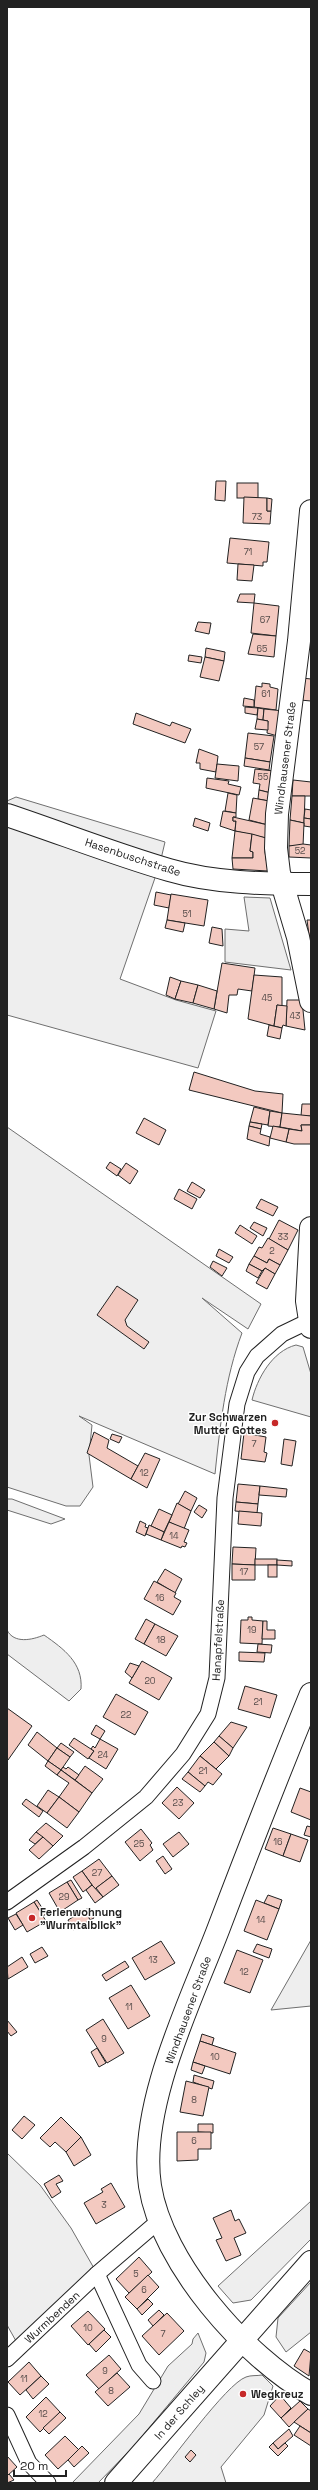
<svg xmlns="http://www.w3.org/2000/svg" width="318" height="2490" viewBox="0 0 318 2490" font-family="'Space Grotesk',sans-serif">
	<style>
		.green { fill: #eee; stroke: #6f6f6f }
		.parking { fill: #ededed; stroke: #6f6f6f }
		.building { fill: #f3c9c0; stroke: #222 }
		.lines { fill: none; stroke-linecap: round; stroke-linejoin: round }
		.street-casing { stroke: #222; stroke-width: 17 }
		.secondary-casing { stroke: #222; stroke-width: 24 }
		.street { stroke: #fff; stroke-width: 15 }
		.secondary { stroke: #fff; stroke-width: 22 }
		.poi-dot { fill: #c62828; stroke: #fff; stroke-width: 1.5 }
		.labels { text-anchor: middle; stroke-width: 3; stroke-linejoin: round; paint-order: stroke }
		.number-label { font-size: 9px; fill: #564c4a }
		.street-label { font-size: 11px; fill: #222; stroke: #fff }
		.poi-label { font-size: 11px; font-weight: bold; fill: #222; stroke: #fff; text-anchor: start }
	</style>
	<rect width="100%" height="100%" fill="#fff"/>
	<g class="green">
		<path d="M16 797 165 842 161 859 7 804V801Z"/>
		<path d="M7 823 156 875 120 979 176 1000 216 1011 198 1068 7 1015Z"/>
		<path d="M7 1127 261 1304 248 1329 202 1298 242 1333C225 1378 220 1426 215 1474L79 1416 92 1425 89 1455 93 1487 80 1506H66L7 1487Z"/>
		<path d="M296 1345 303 1347 311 1374V1417L252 1400C257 1379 272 1351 296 1345Z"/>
		<path d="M7 1499H12L65 1519 51 1524 7 1510Z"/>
		<path d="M7 1630C14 1644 32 1640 44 1635 64 1649 83 1663 81 1689L69 1701 7 1654Z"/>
		<path d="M311 1940V2006L271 2010Z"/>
		<path d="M7 2153 40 2185 71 2228 95 2270 16 2341 7 2325Z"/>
		<path d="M311 2201V2239L251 2300 233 2303 218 2286Z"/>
		<path d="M311 2282V2332L286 2352 276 2337 278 2318Z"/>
		<path d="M198 2333 206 2353 204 2362 133 2447 98 2483H72L139 2414 168 2366 192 2344 193 2339Z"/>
		<path d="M262 2375 273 2386 264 2415 221 2467 226 2483H152C171 2462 226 2384 246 2377 251 2375 257 2376 262 2375Z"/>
	</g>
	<path class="parking" d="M244 897 270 898 291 970 225 962V929L249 931Z"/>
	<g class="building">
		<path d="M216 481H226L225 501 215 500Z"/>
		<rect x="237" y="483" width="21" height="15"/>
		<path d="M244 497 267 498V511H271L270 524 243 523Z"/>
		<path d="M267 498 272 499 271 511H267Z"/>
		<path d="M230 538 269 542 267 562H263V566L227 563Z"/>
		<path d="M238 564 254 565 252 581 237 580Z"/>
		<path d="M240 594H255L254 603 237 602Z"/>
		<path d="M254 603 279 606 276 636 251 633Z"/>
		<path d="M198 622 211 623 209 634 195 631Z"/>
		<path d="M253 634 276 636 274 657 248 654Z"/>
		<path d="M206 648 225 652 224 661 205 657Z"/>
		<path d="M189 655 202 657 201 663 188 661Z"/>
		<path d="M205 657 224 661 219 681 200 677Z"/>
		<path d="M302 678 311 679V701L300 700Z"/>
		<path d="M262 683 270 684V687L278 689 276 710 254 707 256 686 262 687Z"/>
		<path d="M244 698 254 700V707L243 706Z"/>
		<path d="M245 707 258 708 257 715 245 713Z"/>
		<path d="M258 708 264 709 263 720 257 719Z"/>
		<path d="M264 709 284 711 281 737 267 733 268 721 263 720Z"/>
		<path d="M136 713 170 726 172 722 191 729 185 743 133 724Z"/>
		<path d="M257 719 268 721V730L255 729Z"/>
		<path d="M248 733 274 736 270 762 245 758Z"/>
		<path d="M199 749 218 756 216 772 200 769V763H196Z"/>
		<path d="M245 758 270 762 269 770 244 766Z"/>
		<path d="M217 764 239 766 238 781 215 778Z"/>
		<path d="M255 769 274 771 271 793 259 790 260 784 253 783Z"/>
		<path d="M207 778 229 781 228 784 241 787 239 795 206 788Z"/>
		<path d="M293 780 311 782V796H292Z"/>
		<path d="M259 790 271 793 269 801 258 799Z"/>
		<path d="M228 793 237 795 236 813 225 811Z"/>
		<path d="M292 796H305L304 823 290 820Z"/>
		<path d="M253 798 269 801 268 825 249 820Z"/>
		<path d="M305 809 311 810V819L304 818Z"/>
		<path d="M223 811 236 813V817H233V821H236L235 831 220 826Z"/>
		<path d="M233 817 268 825 266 838 235 831 236 821H233Z"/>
		<path d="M195 818 210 823 208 831 193 826Z"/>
		<path d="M304 818 311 819V827L304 826Z"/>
		<path d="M290 820 304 823 303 846H289Z"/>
		<path d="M235 831 252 834 250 851 253 852V858H232Z"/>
		<path d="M252 834 266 838 265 852 268 871 233 869 232 858H253V852L250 851Z"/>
		<path d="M303 844 311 845V858L289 857V846Z"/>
		<path d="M156 892 171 895 169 908 154 905Z"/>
		<path d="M171 894 208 900 204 926 167 920Z"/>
		<path d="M167 920 185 923 183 932 165 928Z"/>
		<path d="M307 920H311V948L309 935Z"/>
		<path d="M212 927 222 929 223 946 209 943Z"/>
		<path d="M222 963 255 968 252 991 238 989 237 995H229L227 1013 214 1009Z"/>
		<path d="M254 975 282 977V1006L277 1005 274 1026 248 1019Z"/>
		<path d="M170 977 181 981 175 999 166 995Z"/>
		<path d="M181 981 198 985 193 1003 175 999Z"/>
		<path d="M198 985 217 991 214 1009 193 1003Z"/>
		<path d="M287 1000H302L305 1030 286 1026Z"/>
		<path d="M277 1005 287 1006 286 1026 283 1025 282 1028 274 1026Z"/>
		<path d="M269 1025 282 1028 280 1039 267 1036Z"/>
		<path d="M194 1072 255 1091 283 1094 282 1113 189 1090Z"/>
		<path d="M302 1104H311V1116H301Z"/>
		<path d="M254 1107 270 1111 268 1125 250 1122Z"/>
		<path d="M270 1111 282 1113 280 1127 268 1126Z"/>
		<path d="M282 1113 311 1116V1125H301L302 1131 280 1127Z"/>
		<path d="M144 1118 166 1130 159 1145 136 1133Z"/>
		<path d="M250 1122 262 1124 261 1129 249 1126Z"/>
		<path d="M301 1125H311V1144H294L286 1142 289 1129 302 1131Z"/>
		<path d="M249 1126 261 1129 260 1134 270 1137 269 1146 247 1139Z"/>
		<path d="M273 1126 289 1129 286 1142 270 1138Z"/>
		<path d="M110 1162 121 1169 117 1176 106 1168Z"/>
		<path d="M126 1163 138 1171 130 1184 118 1175Z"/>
		<path d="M192 1182 205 1190 200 1198 187 1191Z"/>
		<path d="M179 1189 197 1199 192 1209 174 1199Z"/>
		<path d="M261 1199 278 1207 273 1216 256 1208Z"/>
		<path d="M279 1220 298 1230 288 1250 269 1239Z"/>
		<path d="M254 1222 267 1228 263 1236 250 1228Z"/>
		<path d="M240 1225 257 1236 252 1244 235 1233Z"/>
		<path d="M268 1238 288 1250 280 1265 269 1259 267 1263 254 1256 259 1247 262 1248Z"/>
		<path d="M219 1249 233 1257 229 1263 216 1256Z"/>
		<path d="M254 1256 267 1263 269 1259 280 1265 275 1274 265 1268 262 1271 249 1264Z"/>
		<path d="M213 1261 227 1268 222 1276 210 1267Z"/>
		<path d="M249 1264 262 1271 258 1278 246 1271Z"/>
		<path d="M265 1268 275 1274 267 1289 256 1283Z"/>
		<path d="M117 1286 138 1300 125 1320 127 1326 149 1342 144 1349 97 1315Z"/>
		<path d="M94 1432 109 1440 107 1448 138 1466 131 1479 87 1453Z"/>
		<path d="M244 1433 266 1437 264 1452 267 1453 265 1462 241 1459Z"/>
		<path d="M112 1434 122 1437 119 1443 110 1439Z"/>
		<path d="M284 1439 296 1441 292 1466 281 1464Z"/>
		<path d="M145 1453 160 1459 147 1488 131 1479Z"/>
		<path d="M238 1484 260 1486 258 1504 236 1502Z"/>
		<path d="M260 1486 287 1489 286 1497 259 1495Z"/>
		<path d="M185 1491 197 1498 191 1511 178 1504Z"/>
		<path d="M236 1502 258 1504 257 1513 235 1511Z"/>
		<path d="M177 1503 191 1511 184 1529 169 1522Z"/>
		<path d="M199 1505 207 1510 202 1518 194 1512Z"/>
		<path d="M159 1509 172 1515 164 1532 151 1526Z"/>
		<path d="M239 1511 262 1513 261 1526 238 1524Z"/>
		<path d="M140 1521 146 1524 145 1527 148 1528 145 1536 136 1532Z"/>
		<path d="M169 1522 189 1530 184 1542 187 1543 185 1547 182 1546 181 1548 161 1540Z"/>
		<path d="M149 1525 164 1532 161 1540 146 1534Z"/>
		<path d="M233 1547 256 1548 255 1565 232 1564Z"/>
		<rect x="255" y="1559" width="22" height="6"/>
		<path d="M277 1560 292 1561V1566L277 1565Z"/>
		<path d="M232 1564 255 1565V1580H232Z"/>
		<rect x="268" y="1565" width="9" height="12"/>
		<path d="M165 1569 182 1579 175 1593 157 1582Z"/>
		<path d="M154 1581 176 1593 174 1597 181 1601 173 1615 144 1599Z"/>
		<path d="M248 1617H252V1620L263 1621 262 1644 240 1643 241 1620H248Z"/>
		<path d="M146 1619 155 1624 144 1644 135 1639Z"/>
		<path d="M263 1621H267V1630H275V1639H262Z"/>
		<path d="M155 1624 178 1636 166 1656 144 1644Z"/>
		<path d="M258 1644 272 1645 271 1653 257 1652Z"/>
		<path d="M239 1652 265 1653 264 1662 239 1661Z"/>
		<path d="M142 1661 172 1678 159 1700 129 1683Z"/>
		<path d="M130 1663 139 1666 132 1678 125 1672Z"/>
		<path d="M245 1686 277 1695 270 1718 238 1709Z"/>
		<path d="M116 1694 148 1712 135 1735 103 1717Z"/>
		<path d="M7 1708 32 1726 8 1760H7Z"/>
		<path d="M231 1722 247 1727 233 1748 219 1736Z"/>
		<path d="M96 1725 105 1731 100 1739 91 1734Z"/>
		<path d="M37 1732 57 1748 48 1761 28 1745Z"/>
		<path d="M219 1736 233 1748 229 1756 214 1742Z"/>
		<path d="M74 1738 94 1751 88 1759 69 1745Z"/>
		<path d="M100 1739 118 1749 106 1769 89 1758 94 1751 91 1749 93 1746 95 1748Z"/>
		<path d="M214 1742 229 1756 216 1769 200 1756Z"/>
		<path d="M61 1743 74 1752 70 1757 57 1748Z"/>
		<path d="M57 1748 70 1757 61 1770 48 1761Z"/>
		<path d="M200 1756 222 1774 213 1785 208 1782 205 1786 188 1772Z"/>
		<path d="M48 1761 61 1770 57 1775 45 1766Z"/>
		<path d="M85 1766 103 1779 92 1793 75 1780Z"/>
		<path d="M63 1767 66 1769 68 1767 79 1775 75 1780 61 1770Z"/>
		<path d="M61 1770 92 1793 79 1812 59 1797 69 1783 57 1775Z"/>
		<path d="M188 1772 205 1786 200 1792 182 1779Z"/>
		<path d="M177 1787 194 1803 179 1819 162 1803Z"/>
		<path d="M300 1788 311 1792V1820L291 1812Z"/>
		<path d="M48 1790 59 1797 47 1813 37 1806Z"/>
		<path d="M59 1797 79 1812 67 1828 47 1813Z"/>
		<path d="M26 1799 43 1811 39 1817 22 1804Z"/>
		<path d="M46 1823 63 1836 53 1846 36 1832Z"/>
		<path d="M307 1826 311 1827V1837L304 1835Z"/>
		<path d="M273 1828 291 1834 283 1856 265 1849Z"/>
		<path d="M141 1829 152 1843 150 1845 153 1850 140 1861 125 1842Z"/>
		<path d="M36 1832 43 1837 35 1844 29 1840Z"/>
		<path d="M179 1832 189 1844 173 1857 163 1844Z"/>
		<path d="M291 1834 308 1840 300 1862 283 1856Z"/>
		<path d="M43 1837 53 1846 39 1859 29 1850Z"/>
		<path d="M163 1856 172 1869 165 1874 156 1861Z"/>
		<path d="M99 1859 112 1876 95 1889 82 1871Z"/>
		<path d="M82 1871 92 1885 83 1892 73 1877Z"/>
		<path d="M112 1876 119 1885 103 1897 96 1888Z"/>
		<path d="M71 1880 82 1898 78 1900 67 1882Z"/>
		<path d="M67 1882 78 1900 60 1912 49 1893Z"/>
		<path d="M92 1885 103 1897 95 1903 86 1890Z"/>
		<path d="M268 1895 282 1900 279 1909 264 1903Z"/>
		<path d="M37 1900 46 1914 43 1916 34 1902Z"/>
		<path d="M256 1900 279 1909 267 1940 244 1931Z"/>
		<path d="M34 1902 46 1921 27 1932 16 1913Z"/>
		<path d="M89 1908 94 1918 90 1920 85 1910Z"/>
		<path d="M85 1910 90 1920 73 1930 68 1920Z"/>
		<path d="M16 1914 23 1925 15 1930 8 1918Z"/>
		<path d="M161 1941 175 1963 145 1980 132 1958Z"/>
		<path d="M257 1944 272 1949 269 1958 253 1952Z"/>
		<path d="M42 1947 48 1956 35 1963 30 1954Z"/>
		<path d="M237 1950 263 1960 250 1993 224 1983Z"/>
		<path d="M22 1957 28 1967 8 1979 7 1967Z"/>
		<path d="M125 1961 129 1967 106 1981 102 1975Z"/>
		<path d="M131 1985 150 2016 128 2029 109 1998Z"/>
		<path d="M103 2019 124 2053 107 2063 86 2030Z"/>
		<path d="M7 2020 17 2032 11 2036 7 2031Z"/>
		<path d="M202 2034 214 2038 212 2045 200 2041Z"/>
		<path d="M200 2041 236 2053 230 2074 193 2062Z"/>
		<path d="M97 2048 106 2063 99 2067 91 2052Z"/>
		<path d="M193 2062 205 2066 202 2074 191 2070Z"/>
		<path d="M194 2075 214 2081 212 2089 193 2082Z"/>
		<path d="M186 2081 209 2087 203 2116 180 2112Z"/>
		<path d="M24 2116 35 2125 22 2139 12 2130Z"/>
		<path d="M61 2117 81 2137 66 2152 55 2142 50 2147 40 2138Z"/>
		<path d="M198 2124H213V2133L198 2132Z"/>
		<path d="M177 2132H211V2149H198V2160L177 2161Z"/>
		<path d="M81 2137 91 2155 74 2166 66 2152Z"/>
		<path d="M59 2175 63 2181 56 2184 61 2192 52 2198 44 2184Z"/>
		<path d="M111 2183 125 2207 96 2224 84 2203 103 2192 101 2189Z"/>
		<path d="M231 2210 235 2221 239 2219 246 2233 234 2238 241 2255 226 2261 216 2240 222 2238 213 2218Z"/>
		<path d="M139 2257 152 2272 129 2293 116 2279Z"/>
		<path d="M148 2275 159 2287 137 2309 125 2297Z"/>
		<path d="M148 2299 153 2304 142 2315 137 2309Z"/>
		<path d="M159 2310 164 2315 153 2326 148 2320Z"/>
		<path d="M88 2311 105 2329 88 2345 71 2326Z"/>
		<path d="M167 2313 184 2331 159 2355 142 2336Z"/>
		<path d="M104 2330 111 2337 96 2352 89 2344Z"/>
		<path d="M304 2349 311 2353 309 2376 294 2366Z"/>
		<path d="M109 2355 121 2369 99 2389 86 2375Z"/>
		<path d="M29 2362 41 2376 20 2395 8 2382Z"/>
		<path d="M117 2373 130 2387 108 2406 95 2392Z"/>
		<path d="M41 2376 49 2384 33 2399 26 2390Z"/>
		<path d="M280 2395 291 2408 281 2418 270 2406Z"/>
		<path d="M46 2397 60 2412 40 2432 26 2417Z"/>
		<path d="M300 2401 308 2409 289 2427 281 2418Z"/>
		<path d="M308 2409 311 2411V2433L294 2422Z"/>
		<path d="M60 2412 66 2418 49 2434 43 2428Z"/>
		<path d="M300 2426 311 2433V2446L294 2435Z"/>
		<path d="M289 2429 293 2436 278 2449 273 2443Z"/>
		<path d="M65 2436 79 2450 58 2469 45 2455Z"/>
		<path d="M273 2443 278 2449 285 2443 288 2446 278 2456 269 2447Z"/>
		<path d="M82 2446 89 2453 74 2467 68 2460Z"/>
		<path d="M191 2450 196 2455 190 2462 185 2457Z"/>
		<path d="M7 2456 17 2467 7 2476Z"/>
		<path d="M9 2474 14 2480 7 2483V2476Z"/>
	</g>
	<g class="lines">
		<g class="street-casing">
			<g id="street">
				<path d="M7 1902 84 1847 146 1797 183 1754 208 1714 217 1678 225 1498 237 1404 247 1372 257 1356 282 1334 309 1321"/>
				<path d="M97 2274 139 2365 153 2381"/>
				<path d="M7 2359 97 2274 160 2220"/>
				<path d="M7 2415 29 2463 48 2483"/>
			</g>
		</g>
		<g class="secondary-casing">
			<g id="secondary">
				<path d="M311 511 299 641 277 814 276 848 279 873 298 937 311 1001"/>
				<path d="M7 815C61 833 114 854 169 870 213 883 265 884 311 884"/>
				<path d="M311 1228 307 1301 311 1327"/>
				<path d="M311 1694C279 1772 248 1851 218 1930 190 2003 138 2107 150 2186 162 2263 245 2357 311 2394"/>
				<path d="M116 2483 311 2262"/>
			</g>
		</g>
		<use href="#street" class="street"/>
		<use href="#secondary" class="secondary"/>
	</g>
	<g class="poi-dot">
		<circle cx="275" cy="1423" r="4"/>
		<circle cx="32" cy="1918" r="4"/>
		<circle cx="243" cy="2394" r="4"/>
	</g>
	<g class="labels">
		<g class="number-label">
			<text x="257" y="520">73</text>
			<text x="248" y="555">71</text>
			<text x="265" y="623">67</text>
			<text x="262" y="652">65</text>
			<text x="266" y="697">61</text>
			<text x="259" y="750">57</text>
			<text x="263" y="780">55</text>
			<text x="300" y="854">52</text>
			<text x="187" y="917">51</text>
			<text x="267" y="1001">45</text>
			<text x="295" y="1019">43</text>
			<text x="283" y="1240">33</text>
			<text x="272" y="1254">2</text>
			<text x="254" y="1447">7</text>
			<text x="144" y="1476">12</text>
			<text x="174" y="1539">14</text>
			<text x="244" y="1575">17</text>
			<text x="160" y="1601">16</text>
			<text x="252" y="1633">19</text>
			<text x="161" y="1643">18</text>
			<text x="150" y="1684">20</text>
			<text x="258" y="1705">21</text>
			<text x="126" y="1718">22</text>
			<text x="103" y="1758">24</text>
			<text x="203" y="1774">21</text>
			<text x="178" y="1806">23</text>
			<text x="278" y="1845">16</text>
			<text x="139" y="1847">25</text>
			<text x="97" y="1876">27</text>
			<text x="64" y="1900">29</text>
			<text x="261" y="1923">14</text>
			<text x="153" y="1963">13</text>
			<text x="244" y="1975">12</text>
			<text x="129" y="2010">11</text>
			<text x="104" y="2042">9</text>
			<text x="215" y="2060">10</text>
			<text x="194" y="2103">8</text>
			<text x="194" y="2144">6</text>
			<text x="104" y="2208">3</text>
			<text x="136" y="2277">5</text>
			<text x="144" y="2293">6</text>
			<text x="88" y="2331">10</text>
			<text x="163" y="2337">7</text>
			<text x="105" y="2374">9</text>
			<text x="24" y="2382">11</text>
			<text x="111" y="2394">8</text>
			<text x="43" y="2417">12</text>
		</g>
		<g class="street-label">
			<text transform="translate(285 758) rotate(-83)" y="4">Windhausener Straße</text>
			<text transform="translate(133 857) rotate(18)" y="4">Hasenbuschstraße</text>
			<text transform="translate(218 1640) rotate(-87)" y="4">Hanapfelstraße</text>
			<text transform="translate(188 2010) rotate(-70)" y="4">Windhausener Straße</text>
			<text transform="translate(52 2317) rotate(-43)" y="4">Wurmbenden</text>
			<text transform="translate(179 2412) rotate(-49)" y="4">In der Schley</text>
		</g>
		<g class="poi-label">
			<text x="267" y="1421" text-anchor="end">Zur Schwarzen<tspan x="267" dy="13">Mutter Gottes</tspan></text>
			<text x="40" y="1916">Ferienwohnung<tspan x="40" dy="13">"Wurmtalblick"</tspan></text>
			<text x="251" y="2398">Wegkreuz</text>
		</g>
	</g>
	<rect width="318" height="2490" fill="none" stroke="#222222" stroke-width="16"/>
	<path d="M14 2470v6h52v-6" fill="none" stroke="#222222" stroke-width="2"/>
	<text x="20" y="2470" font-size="12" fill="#222222" stroke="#ffffff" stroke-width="3" paint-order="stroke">20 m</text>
</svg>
